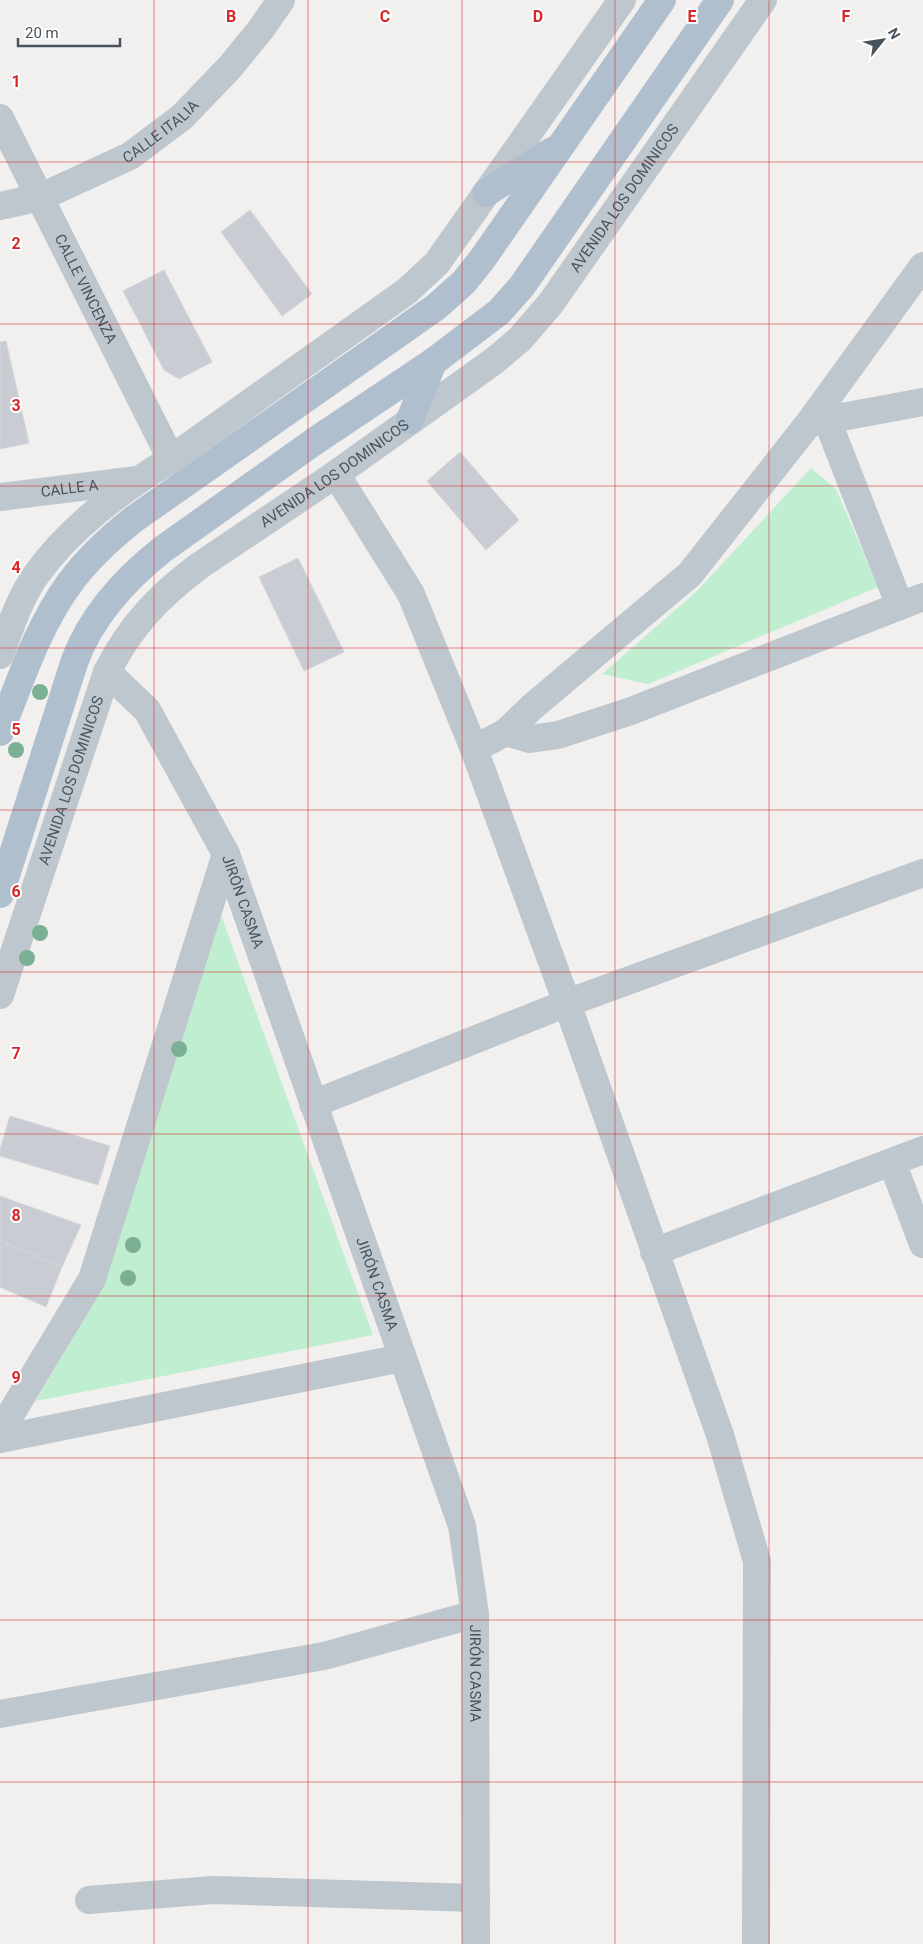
<svg xmlns="http://www.w3.org/2000/svg" width="923" height="1944" viewBox="0 0 923 1944" font-family="Roboto,sans-serif">
	<style>
		.green { fill: #bfeed0 }
		.building { fill: #c9ccd2; stroke: #d4d6db }
		.lines { fill: none; stroke-linecap: round; stroke-linejoin: round }
		.minor { stroke: #bec7ce; stroke-width: 28 }
		.major { stroke: #b0bfce; stroke-width: 28 }
		.tree { fill: #7bb094 }
		.grid { fill: none; stroke: #d62828; stroke-width: 1; stroke-opacity: 0.55 }
		.labels { text-anchor: middle; stroke-width: 4; stroke-linejoin: round; paint-order: stroke }
		.street-label { font-size: 15px; fill: #48535d; stroke: #fff }
		.grid-label { font-size: 16px; text-anchor: middle; font-weight: bold; fill: #d62828; stroke: #fff; stroke-width: 4; stroke-linejoin: round; paint-order: stroke }
	</style>
	<rect width="100%" height="100%" fill="#f2efef"/>
	<g class="green">
		<path d="M811 468 836 489 878 587 648 684 602 674 697 591Z"/>
		<path d="M221 915 373 1335 36 1401 103 1286Z"/>
	</g>
	<g class="building">
		<path d="M250 210 312 294 282 316 221 232Z"/>
		<path d="M164 270 212 362 179 379 164 370 123 291Z"/>
		<path d="M6 341 29 443 0 449V342Z"/>
		<path d="M460 452 519 520 486 550 427 481Z"/>
		<path d="M298 558 344 652 304 671 259 577Z"/>
		<path d="M10 1116 110 1146 98 1185 0 1156V1149Z"/>
		<path d="M0 1196 81 1225 62 1267 0 1241Z"/>
		<path d="M0 1241 62 1267 46 1307 0 1287Z"/>
	</g>
	<g class="lines">
		<g class="minor">
			<path id="s1" d="M0 118 171 459"/>
			<path id="s2" d="M0 206 41 197 130 156 182 117 230 67 261 29 281 0"/>
			<path d="M827 420 900 606"/>
			<path d="M809 423 923 402"/>
			<path d="M336 474 411 594 474 749 567 1003 720 1435 757 1561 756 1944"/>
			<path id="s3" d="M0 497 137 480"/>
			<path d="M0 655C10 628 19 599 36 575 71 526 120 491 171 459L407 291 437 263 622 0"/>
			<path id="s4" d="M107 672 147 710 226 854 462 1526 475 1614 476 1944"/>
			<path d="M506 732 530 739 558 735 631 711 923 597"/>
			<path d="M474 749 506 732 532 707 690 574 809 423 923 266"/>
			<path id="s5" d="M0 995 107 672C130 626 159 596 199 566L336 474 494 361 520 339 551 303 763 0"/>
			<path d="M313 1104 567 1003 923 873"/>
			<path d="M892 1162 923 1244"/>
			<path d="M654 1252 923 1150"/>
			<path d="M0 1432 92 1279 226 854"/>
			<path d="M0 1439 402 1358"/>
			<path d="M0 1714 324 1656 475 1614"/>
			<path d="M89 1900 213 1890 476 1898"/>
		</g>
		<g class="major">
			<path d="M486 193 552 151"/>
			<path d="M410 420 433 362"/>
			<path d="M0 732C20 682 37 628 69 584 87 559 110 538 134 519L436 307 464 282 483 258 662 0"/>
			<path d="M0 894 75 660C92 615 125 579 163 549L315 441 433 362 499 312 522 286 720 0"/>
		</g>
	</g>
	<g class="tree">
		<circle cx="40" cy="692" r="8"/>
		<circle cx="16" cy="750" r="8"/>
		<circle cx="40" cy="933" r="8"/>
		<circle cx="27" cy="958" r="8"/>
		<circle cx="179" cy="1049" r="8"/>
		<circle cx="133" cy="1245" r="8"/>
		<circle cx="128" cy="1278" r="8"/>
	</g>
	<path class="grid" d="M154 0V1944M308 0V1944M462 0V1944M615 0V1944M769 0V1944M0 162H923M0 324H923M0 486H923M0 648H923M0 810H923M0 972H923M0 1134H923M0 1296H923M0 1458H923M0 1620H923M0 1782H923"/>
	<g class="labels">
		<g class="street-label">
			<text dy="5" stroke="none"><textPath href="#s2" startOffset="179">CALLE ITALIA</textPath></text>
			<text dy="5" stroke="none"><textPath href="#s5" startOffset="1051">AVENIDA LOS DOMINICOS</textPath></text>
			<text dy="5" stroke="none"><textPath href="#s1" startOffset="191">CALLE VINCENZA</textPath></text>
			<text dy="5" stroke="none"><textPath href="#s5" startOffset="646">AVENIDA LOS DOMINICOS</textPath></text>
			<text dy="5" stroke="none"><textPath href="#s3" startOffset="70">CALLE A</textPath></text>
			<text dy="5" stroke="none"><textPath href="#s5" startOffset="226">AVENIDA LOS DOMINICOS</textPath></text>
			<text dy="5" stroke="none"><textPath href="#s4" startOffset="270">JIRÓN CASMA</textPath></text>
			<text dy="5" stroke="none"><textPath href="#s4" startOffset="675">JIRÓN CASMA</textPath></text>
			<text dy="5" stroke="none"><textPath href="#s4" startOffset="1080">JIRÓN CASMA</textPath></text>
		</g>
	</g>
	<g class="grid-label">
		<text x="231" y="22">B</text>
		<text x="385" y="22">C</text>
		<text x="538" y="22">D</text>
		<text x="692" y="22">E</text>
		<text x="846" y="22">F</text>
		<text x="16" y="87">1</text>
		<text x="16" y="249">2</text>
		<text x="16" y="411">3</text>
		<text x="16" y="573">4</text>
		<text x="16" y="735">5</text>
		<text x="16" y="897">6</text>
		<text x="16" y="1059">7</text>
		<text x="16" y="1221">8</text>
		<text x="16" y="1383">9</text>
	</g>
	<g transform="translate(883 40) rotate(60)" stroke="#ffffff" stroke-width="4" paint-order="stroke">
	<path d="M0-4L9 19L0 12L-9 19Z" fill="#48535d"/>
	<text y="-8" font-size="14" font-weight="bold" text-anchor="middle" fill="#48535d">N</text>
	</g>
	<path d="M18 38v8h102v-8" fill="none" stroke="#48535d" stroke-width="2.5"/>
	<text x="25" y="38" font-size="15" fill="#48535d" stroke="#ffffff" stroke-width="4" paint-order="stroke">20 m</text>
</svg>
